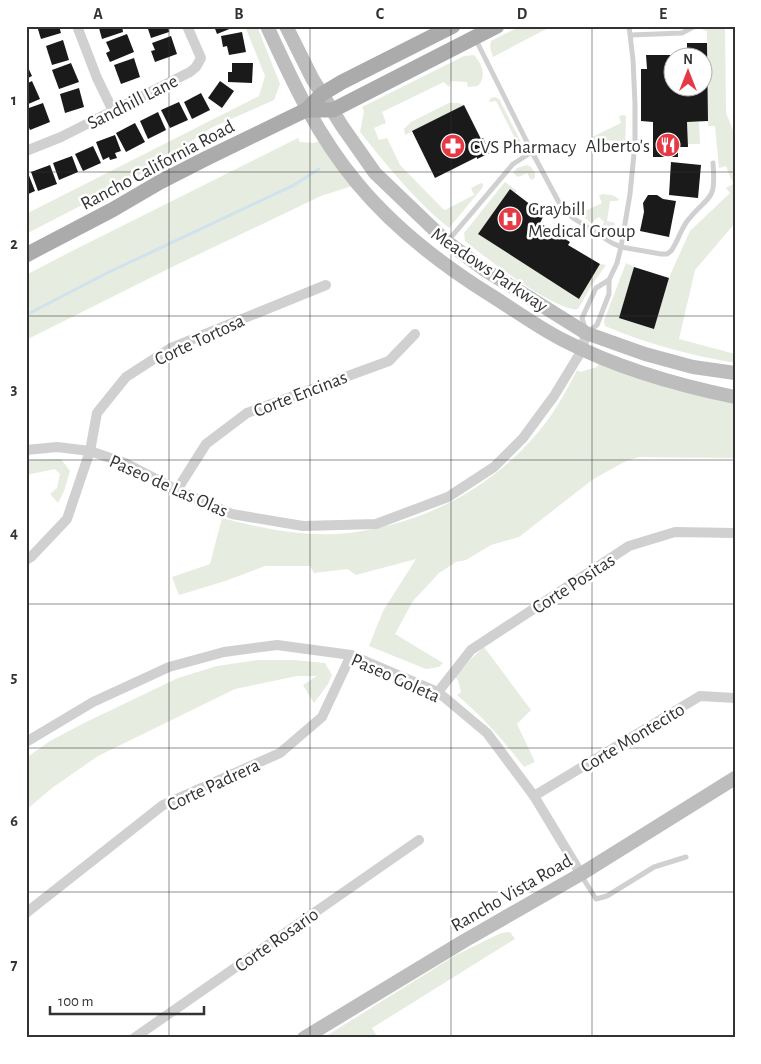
<svg xmlns="http://www.w3.org/2000/svg" width="761" height="1064" viewBox="0 0 761 1064" font-family="'Alegreya Sans',sans-serif">
	<style>
		.green { fill: #e6ecdf }
		.lines { fill: none; stroke-linecap: round; stroke-linejoin: round }
		.stream { stroke: #cfe2ee; stroke-width: 3 }
		.building { fill: #1a1a1a; fill-rule: evenodd }
		.service { stroke: #d0d0d0; stroke-width: 5 }
		.minor { stroke: #d0d0d0; stroke-width: 10 }
		.secondary { stroke: #bdbdbd; stroke-width: 14 }
		.primary { stroke: #ababab; stroke-width: 15 }
		.grid { fill: none; stroke: #333; stroke-width: 1; stroke-opacity: 0.55 }
		.labels { text-anchor: middle; stroke-width: 5; stroke-linejoin: round; paint-order: stroke }
		.street-label { font-size: 19px; fill: #333; stroke: #fff }
		.poi-label { font-size: 19px; fill: #333; stroke: #fff; text-anchor: start }
		.neatline { fill: none; stroke: #333; stroke-width: 2 }
		.grid-label { font-size: 16px; text-anchor: middle; font-weight: bold; fill: #333 }
	</style>
	<rect width="100%" height="100%" fill="#fff"/>
	<g class="green">
		<path d="M245 26H257L280 84 274 100 211 128 138 176 26 234V214L259 96 265 76Z"/>
		<path d="M521 26H552L493 57 490 47 491 41Z"/>
		<path d="M704 26H725L726 113 735 135V223L695 270 679 339 735 354V363C690 355 647 344 605 326L604 321 626 263 634 267 619 318 654 328 671 273 690 231 730 193 726 188 733 184 726 166 719 168 715 126H708L707 31 703 30Z"/>
		<path d="M474 55C482 64 487 76 478 86L468 87 467 82 451 81 449 87 444 82 382 112 386 123 374 128 379 140 387 138 400 165 443 209 445 210 474 195 471 188 481 183 483 184V187L449 228C415 201 387 165 360 132L364 111 362 107 464 56Z"/>
		<path d="M495 97 499 99 523 146 522 150 516 153 513 151 518 147V144L496 101 489 102 491 98Z"/>
		<path d="M449 103H458L464 105 405 135 404 129 411 122Z"/>
		<path d="M625 115 626 117 625 148 620 149V141L594 140 593 147 591 148 587 141 588 139 621 123 619 116Z"/>
		<path d="M687 122H699L700 144H688Z"/>
		<path d="M298 138 300 142 314 143 319 141 352 186 321 196 174 266 26 340V275L68 253Z"/>
		<path d="M527 165 531 167 535 173V178L531 180 527 173 518 177 513 173 517 168Z"/>
		<path d="M505 182 517 191 515 193 510 189 478 234 579 299 600 264 606 265 593 283 578 309C558 313 483 256 465 241L464 233Z"/>
		<path d="M602 194 612 195 619 199 617 201H610L607 221 615 223 613 231 611 232 600 229 604 222 599 217 591 223 574 209 576 205H578L583 212 602 203 599 196Z"/>
		<path d="M599 363 671 389 735 403V458L639 457 624 462 592 480 519 537 491 545 466 560 456 562 439 573 413 601 395 634 443 663 439 667 426 669 369 646 383 611 416 559 356 575 347 569 314 573 310 566H265L225 581 179 595 172 577 210 564 222 518C259 528 300 536 338 534 413 528 484 494 534 437 552 417 565 394 577 370L580 372 597 367Z"/>
		<path d="M61 459 70 471 64 491 58 503 50 494 57 488 60 474 55 469 26 475V460Z"/>
		<path d="M484 647 531 710 517 724 535 762 524 767C504 741 483 717 457 695L461 692 458 680 455 677 471 659Z"/>
		<path d="M257 660H294L325 663 332 675 328 684 314 703 303 685 317 676H297L235 689 98 756 52 788 26 810V758L50 741 84 723 178 678 217 666Z"/>
		<path d="M510 932 515 939 372 1028 378 1038H323L456 955 501 933Z"/>
	</g>
	<g class="lines">
		<path class="stream" d="M26 315 107 273 294 185 319 169"/>
	</g>
	<g class="building">
		<path d="M37 26H59L61 33 41 39Z"/>
		<path d="M102 26H122L123 32 102 39 99 28Z"/>
		<path d="M147 26H168L169 32 151 38Z"/>
		<path d="M214 26H237L217 34Z"/>
		<path d="M242 32 246 52 229 55 227 46 223 47 221 36Z"/>
		<path d="M127 34 134 52 110 62 106 53 110 51 106 42Z"/>
		<path d="M171 36 177 54 155 62 151 51 155 50 152 43Z"/>
		<path d="M63 40 69 60 52 65 46 46Z"/>
		<path d="M687 43H707L708 121 687 122 688 147H678V157H653V122L641 121V69H647L646 55H687ZM674 58H704V88H674Z"/>
		<path d="M134 58 140 77 121 84 114 65Z"/>
		<path d="M26 63 32 76 26 79Z"/>
		<path d="M71 63 79 82 59 89 52 70Z"/>
		<path d="M232 63H253L252 83 228 82V72H232Z"/>
		<path d="M32 81 40 99 26 105V84Z"/>
		<path d="M220 81 234 91 222 108 208 98Z"/>
		<path d="M79 88 84 107 65 113 60 94Z"/>
		<path d="M201 93 210 110 192 119 184 102Z"/>
		<path d="M179 102 188 120 170 128 161 110Z"/>
		<path d="M43 103 50 122 30 130 26 121 29 118 26 109Z"/>
		<path d="M464 105 481 139 483 138 490 153 477 159V157L435 178 412 131Z"/>
		<path d="M158 112 166 130 148 139 140 121Z"/>
		<path d="M135 123 145 142 126 152 116 133Z"/>
		<path d="M115 135 121 151 115 153 117 158 110 160 109 157 103 160 96 142Z"/>
		<path d="M93 146 101 163 83 171 75 154Z"/>
		<path d="M72 156 78 172 59 180 53 163Z"/>
		<path d="M671 162 701 165 698 198 669 195Z"/>
		<path d="M50 165 57 184 38 191 31 172Z"/>
		<path d="M28 173 35 191 26 195V174Z"/>
		<path d="M510 189 544 215 540 223 570 242 568 245 600 264 579 299 478 234Z"/>
		<path d="M648 195H657L663 199 676 201 669 237 640 231 644 212 643 203Z"/>
		<path d="M634 267 669 278 654 329 619 318Z"/>
	</g>
	<g class="lines">
		<g class="service">
			<path d="M631 35 682 33 695 26"/>
			<path d="M476 40 532 152 562 208 573 218 612 243 621 247 661 254H667L671 251C678 242 680 230 688 220 710 193 716 203 713 163"/>
			<path d="M447 242 513 164 532 152"/>
			<path d="M585 328 582 318 596 288 609 280"/>
			<path d="M589 331 597 325 609 294V280L617 263 621 247 630 194 635 143V104L633 60 629 26"/>
			<path d="M581 875 596 899 607 896 654 867 686 857"/>
		</g>
		<g class="minor">
			<path d="M77 26 97 78 113 111"/>
			<path d="M26 151 61 137 190 72 196 67 201 58 187 26"/>
			<path d="M26 450 57 447 90 451 125 463 177 490 232 514 303 526 376 524 448 497 494 467 523 438 554 396 582 350 586 333"/>
			<path d="M177 490 206 444 247 413 389 361 415 334"/>
			<path d="M26 560 31 557 67 519 90 451 97 413 126 377 171 348 326 285"/>
			<path d="M438 692 471 650 629 546 675 532 735 533"/>
			<path d="M26 742 93 702 169 667 224 652 277 645 351 655 438 692 487 733 534 796 581 874"/>
			<path d="M534 796 700 696 735 698"/>
			<path d="M26 913 163 805 280 753 322 717 351 655"/>
			<path d="M134 1038 419 840"/>
		</g>
		<g class="secondary">
			<path d="M267 26C293 83 317 135 357 183 395 229 442 265 492 296 516 311 539 328 563 340 617 368 676 385 735 397"/>
			<path d="M286 26 312 78 342 126 375 173 447 242 485 270 586 333 645 354 693 367 735 373"/>
			<path d="M304 1038 464 941 581 874 735 778"/>
		</g>
		<g class="primary">
			<path d="M306 110H333L497 26"/>
			<path d="M26 255 112 210 160 182 205 159 306 110 322 94 342 82 453 26"/>
		</g>
	</g>
	<path class="grid" d="M169 26V1038M310 26V1038M451 26V1038M592 26V1038M26 172H735M26 316H735M26 460H735M26 604H735M26 748H735M26 892H735"/>
	<defs>
		<g id="restaurant-disc" transform="scale(1.25)"><circle r="9.5" fill="#e63946" stroke="#fff"/><path d="M-5-6h1v4h1v-4h1v4h1v-4h1v5L-1.5 .5V6h-2V.5L-5-1ZM5-6V6H3V1.5H1.5Q1.5-4 5-6Z" fill="#fff"/></g>
		<g id="pharmacy-disc" transform="scale(1.25)"><circle r="9.5" fill="#e63946" stroke="#fff"/><path d="M-2-6h4v4h4v4h-4v4h-4v-4h-4v-4h4Z" fill="#fff"/></g>
		<g id="hospital-disc" transform="scale(1.25)"><circle r="9.5" fill="#e63946" stroke="#fff"/><path d="M-5-5h3v3.5h4V-5h3V5h-3V1.5h-4V5h-3Z" fill="#fff"/></g>
	</defs>
	<g fill-rule="evenodd">
		<use href="#restaurant-disc" x="668" y="145"/>
		<use href="#pharmacy-disc" x="453" y="146"/>
		<use href="#hospital-disc" x="510" y="219"/>
	</g>
	<g class="labels">
		<g class="street-label">
			<text transform="translate(132 101) rotate(-27)" y="7">Sandhill Lane</text>
			<text transform="translate(157 164) rotate(-28)" y="7">Rancho California Road</text>
			<text transform="translate(490 269) rotate(34)" y="7">Meadows Parkway</text>
			<text transform="translate(199 339) rotate(-25)" y="7">Corte Tortosa</text>
			<text transform="translate(300 393) rotate(-21)" y="7">Corte Encinas</text>
			<text transform="translate(169 485) rotate(24)" y="7">Paseo de Las Olas</text>
			<text transform="translate(573 583) rotate(-33)" y="7">Corte Positas</text>
			<text transform="translate(396 677) rotate(24)" y="7">Paseo Goleta</text>
			<text transform="translate(632 737) rotate(-31)" y="7">Corte Montecito</text>
			<text transform="translate(213 784) rotate(-25)" y="7">Corte Padrera</text>
			<text transform="translate(511 892) rotate(-30)" y="7">Rancho Vista Road</text>
			<text transform="translate(276 939) rotate(-35)" y="7">Corte Rosario</text>
		</g>
		<g class="poi-label">
			<text x="650" y="152" text-anchor="end">Alberto's</text>
			<text x="470" y="153">CVS Pharmacy</text>
			<text x="528" y="215">Graybill<tspan x="528" dy="22">Medical Group</tspan></text>
		</g>
	</g>
	<rect width="761" height="1064" fill="none" stroke="#ffffff" stroke-width="55"/>
	<g transform="translate(688 72)"><circle r="24" fill="#ffffff" stroke="#adadad"/>
	<path d="M0-4L9 19L0 12L-9 19Z" fill="#e63946"/>
	<text y="-8" font-size="14" font-weight="bold" text-anchor="middle" fill="#333333">N</text>
	</g>
	<path d="M50 1006v8h154v-8" fill="none" stroke="#333333" stroke-width="2.5"/>
	<text x="58" y="1006" font-size="15" fill="#333333" stroke="#ffffff" stroke-width="4" paint-order="stroke">100 m</text>
	<rect x="28" y="28" width="706" height="1008" class="neatline"/>
	<g class="grid-label">
		<text x="98" y="19">A</text>
		<text x="239" y="19">B</text>
		<text x="380" y="19">C</text>
		<text x="522" y="19">D</text>
		<text x="663" y="19">E</text>
		<text x="14" y="105">1</text>
		<text x="14" y="249">2</text>
		<text x="14" y="394">3</text>
		<text x="14" y="538">4</text>
		<text x="14" y="682">5</text>
		<text x="14" y="826">6</text>
		<text x="14" y="970">7</text>
	</g>
</svg>
